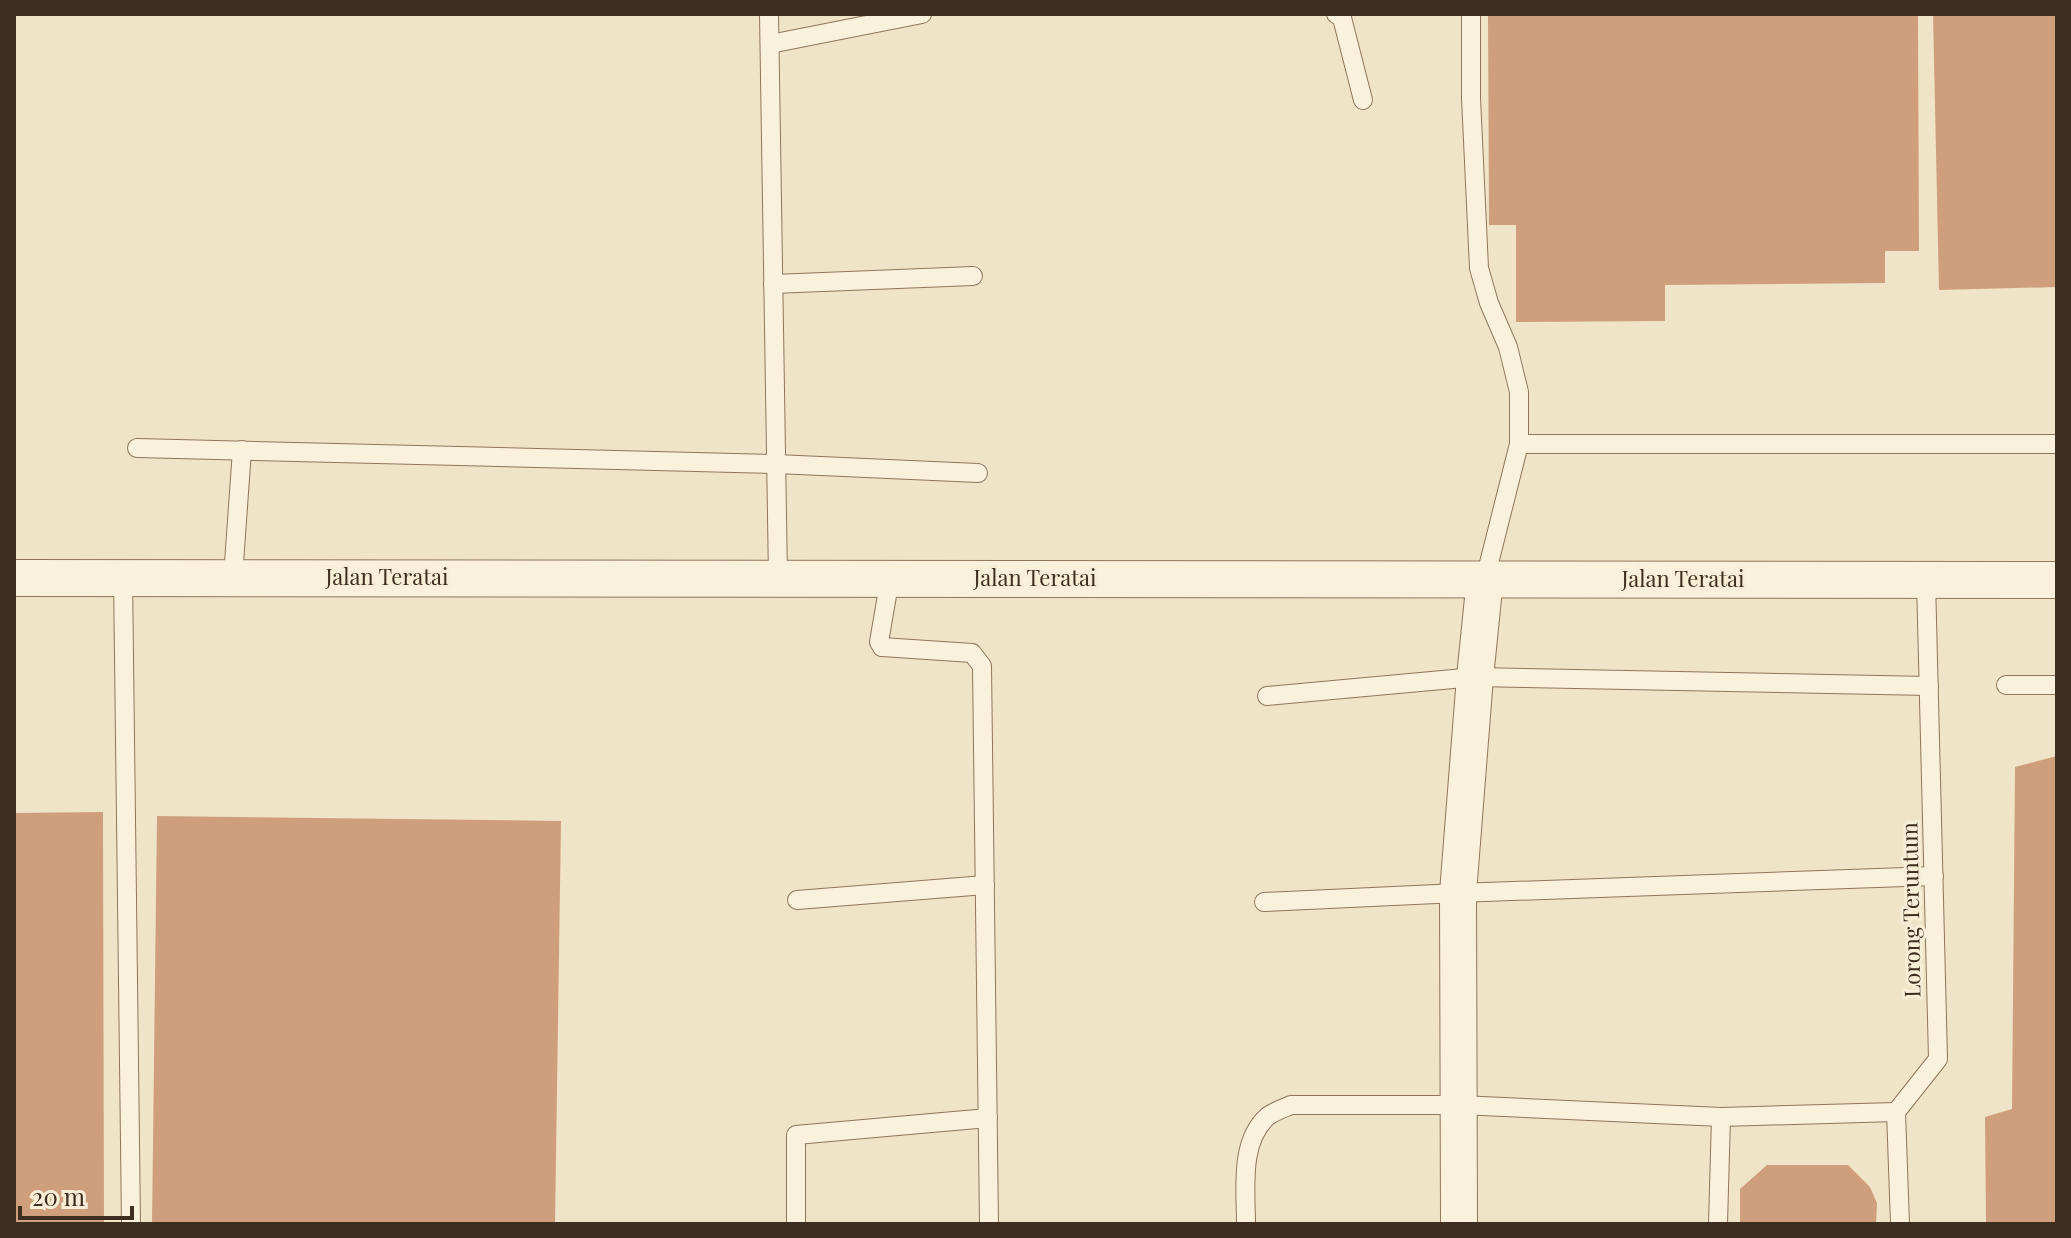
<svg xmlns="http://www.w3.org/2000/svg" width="2071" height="1238" viewBox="0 0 2071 1238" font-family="'Playfair Display',serif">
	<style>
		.building { fill: #cf9f7d }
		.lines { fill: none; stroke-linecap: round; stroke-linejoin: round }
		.service-casing { stroke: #8d765c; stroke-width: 20 }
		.minor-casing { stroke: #8d765c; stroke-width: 38 }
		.service { stroke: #faf1dc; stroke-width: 18 }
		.minor { stroke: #faf1dc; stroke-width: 36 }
		.labels { text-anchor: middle; stroke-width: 6; stroke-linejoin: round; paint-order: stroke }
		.street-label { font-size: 22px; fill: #3d2e20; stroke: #f7eed8 }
	</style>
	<rect width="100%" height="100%" fill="#f0e4c8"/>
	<g class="building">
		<path d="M1488 14H1918L1919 251H1885V283L1665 285V321L1516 322V225H1489Z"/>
		<path d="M1933 14H2057V287L1939 290Z"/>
		<path d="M2057 756V1224H1986L1985 1117 2012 1109 2015 767Z"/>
		<path d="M103 812 104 1224H14V813Z"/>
		<path d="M157 816 561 821 555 1224H152Z"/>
		<path d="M1767 1165H1848L1870 1187 1877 1203 1876 1224H1740V1189Z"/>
	</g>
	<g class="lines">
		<g class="service-casing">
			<g id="service">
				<path d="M769 14 778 578"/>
				<path d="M1336 14 1342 18 1363 100"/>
				<path d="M1471 14V98L1479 268 1489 303 1508 347 1519 392V444"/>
				<path d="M770 44 922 14"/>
				<path d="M773 284 973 276"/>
				<path d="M137 448 776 464 978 473"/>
				<path d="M123 576 131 1224"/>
				<path d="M233 577 242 450"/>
				<path d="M890 578 879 642 882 647 972 653 982 666 989 1224"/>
				<path d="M1485 579 1519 444H2057"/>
				<path d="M2006 685H2057"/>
				<path d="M1267 696 1475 677 1929 686"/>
				<path d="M797 900 985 885"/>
				<path d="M1264 902 1458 893 1934 876"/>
				<path d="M796 1224V1135L988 1118"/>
				<path d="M1246 1224C1246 1190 1239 1141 1268 1116 1275 1111 1284 1108 1291 1105H1460L1721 1117 1896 1112"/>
				<path d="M1718 1224 1721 1117"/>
				<path d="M1900 1224 1896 1112 1938 1059 1926 580"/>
			</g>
		</g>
		<g class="minor-casing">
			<g id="minor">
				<path d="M14 578 2057 580"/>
				<path d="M1459 1224 1458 893 1475 677 1485 579"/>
			</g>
		</g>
		<use href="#service" class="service"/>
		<use href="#minor" class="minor"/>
	</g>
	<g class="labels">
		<g class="street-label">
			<text x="387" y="585">Jalan Teratai</text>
			<text x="1035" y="586">Jalan Teratai</text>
			<text x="1683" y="587">Jalan Teratai</text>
			<text transform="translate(1911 910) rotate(-91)" y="8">Lorong Teruntum</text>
		</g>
	</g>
	<rect width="2071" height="1238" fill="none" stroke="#3d2e20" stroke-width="32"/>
	<path d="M20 1206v12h112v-12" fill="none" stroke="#3d2e20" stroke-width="4"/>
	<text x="32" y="1206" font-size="24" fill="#3d2e20" stroke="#f7eed8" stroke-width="6" paint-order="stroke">20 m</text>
</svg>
